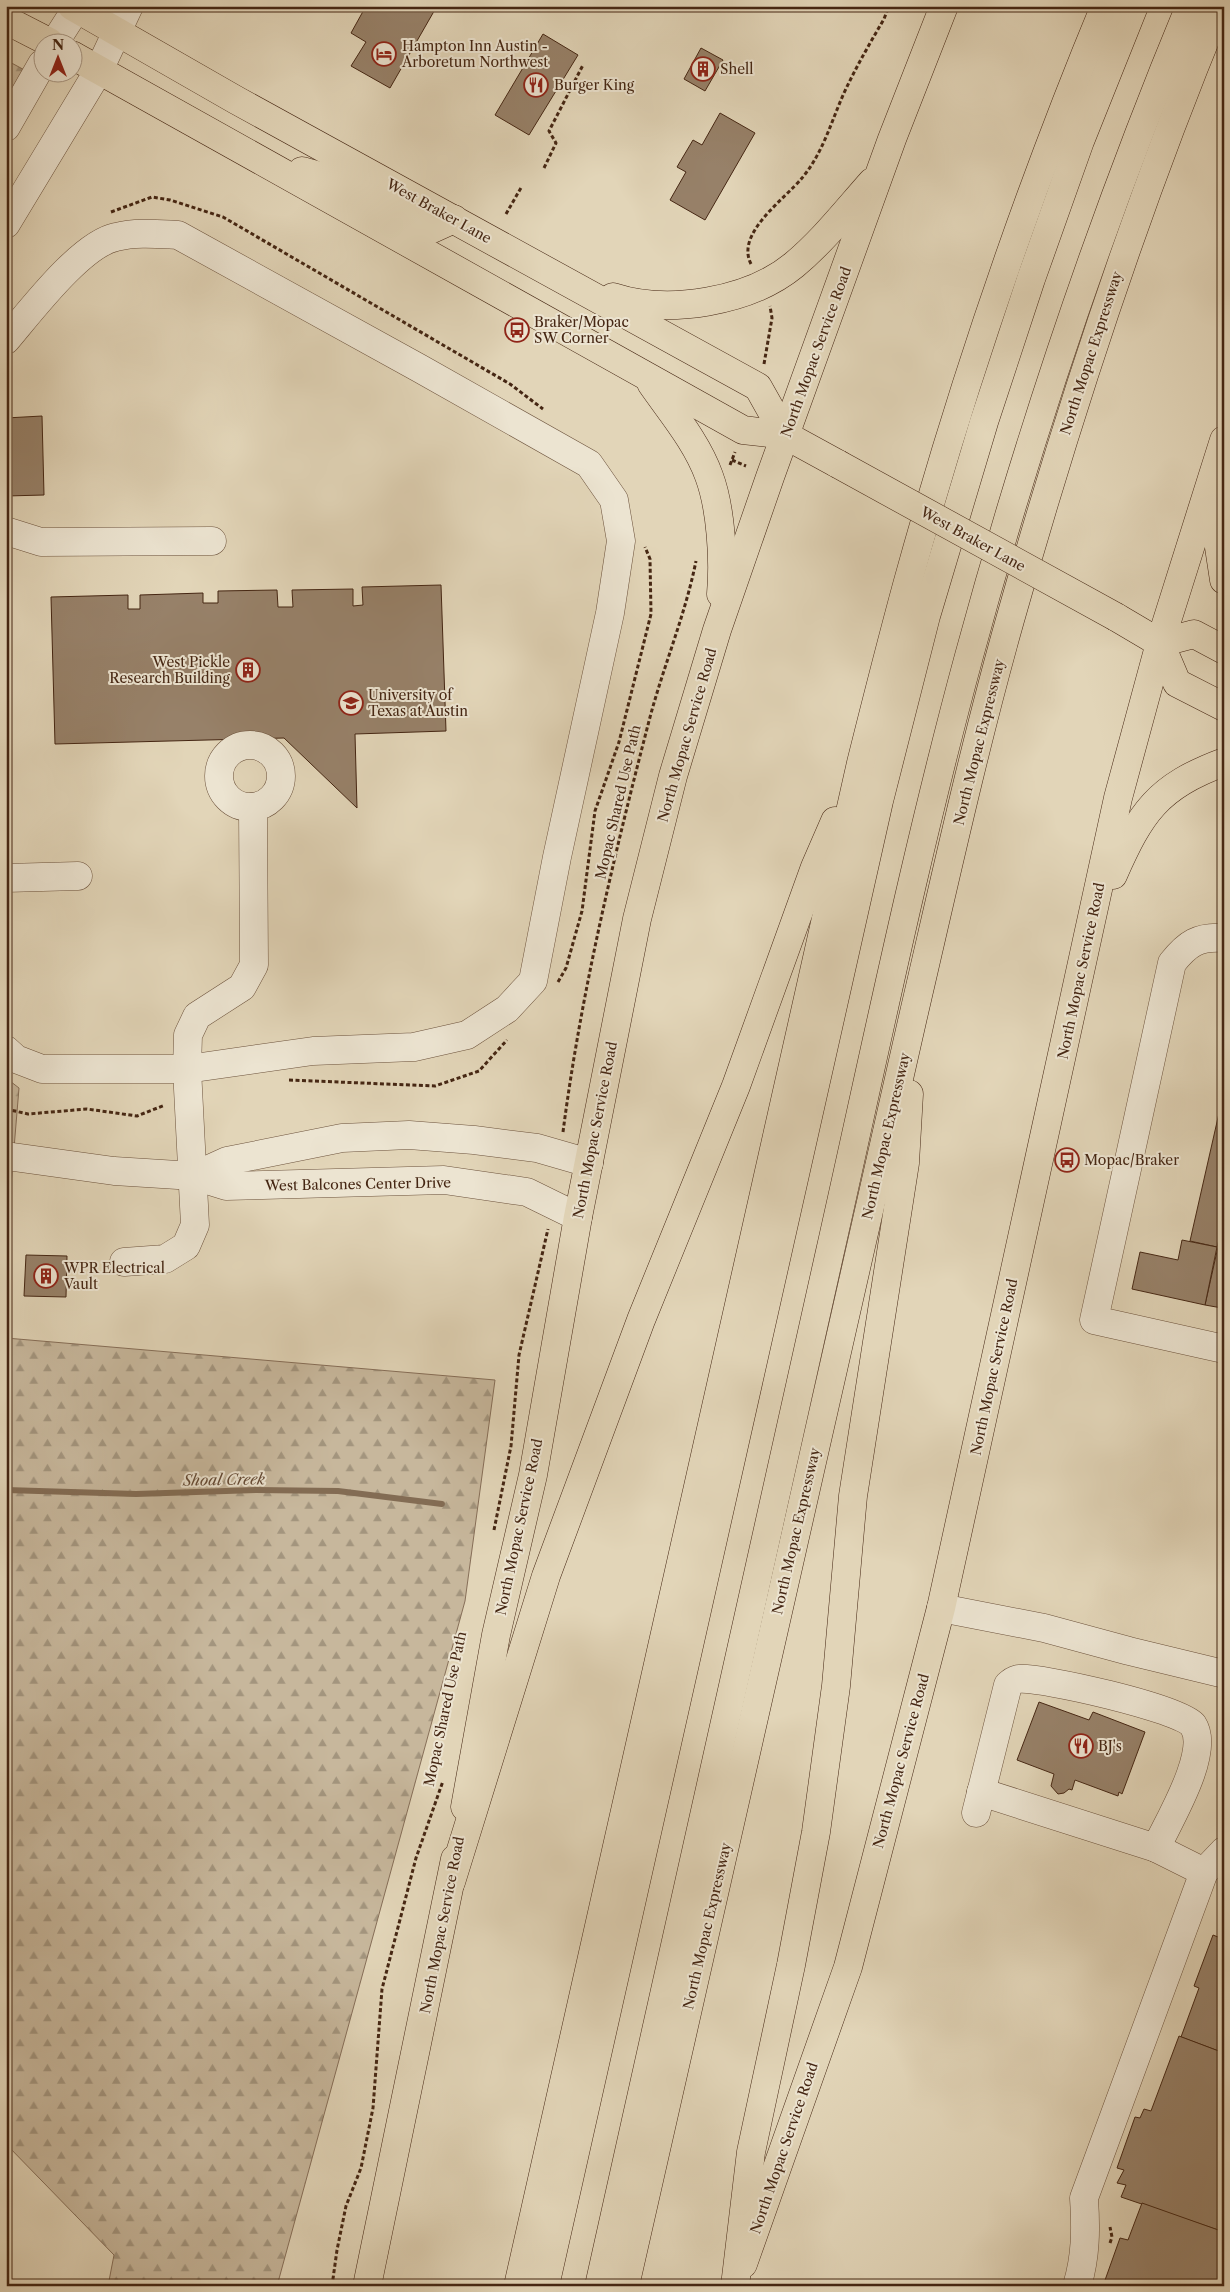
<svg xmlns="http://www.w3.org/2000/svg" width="1230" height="2292" viewBox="0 0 1230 2292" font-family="'Libre Caslon Text',serif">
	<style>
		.forest { fill: url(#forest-firs); stroke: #866e58 }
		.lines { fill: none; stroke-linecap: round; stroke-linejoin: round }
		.stream { stroke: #836c54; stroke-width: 6 }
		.building { fill: #978169; stroke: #452613 }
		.minor-casing { stroke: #6c523c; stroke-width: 29 }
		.major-casing { stroke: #452613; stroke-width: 29 }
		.highway-casing { stroke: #452613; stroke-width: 29 }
		.path { stroke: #452613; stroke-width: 3; stroke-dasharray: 4 2.5; stroke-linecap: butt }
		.minor { stroke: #ece4d1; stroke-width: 28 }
		.major { stroke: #e2d5b8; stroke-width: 28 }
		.highway { stroke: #e2d5b8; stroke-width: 28 }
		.major-bridge-casing { stroke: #452613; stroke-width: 29; stroke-linecap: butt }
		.major-bridge { stroke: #e2d5b8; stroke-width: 28 }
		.labels { text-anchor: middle; stroke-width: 4; stroke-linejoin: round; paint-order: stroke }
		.poi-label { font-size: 14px; fill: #452613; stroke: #ece4d1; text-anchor: start }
		.street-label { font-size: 14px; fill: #452613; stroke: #ece4d1 }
		.water-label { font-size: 15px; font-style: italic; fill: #644934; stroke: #ece4d1 }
	</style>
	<defs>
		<pattern id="forest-firs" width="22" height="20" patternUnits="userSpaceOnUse" patternTransform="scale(1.25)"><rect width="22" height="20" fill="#c7b79c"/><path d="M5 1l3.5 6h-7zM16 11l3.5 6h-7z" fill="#a3957e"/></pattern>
	</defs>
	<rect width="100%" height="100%" fill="#e2d5b8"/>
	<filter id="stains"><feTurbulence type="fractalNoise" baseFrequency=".004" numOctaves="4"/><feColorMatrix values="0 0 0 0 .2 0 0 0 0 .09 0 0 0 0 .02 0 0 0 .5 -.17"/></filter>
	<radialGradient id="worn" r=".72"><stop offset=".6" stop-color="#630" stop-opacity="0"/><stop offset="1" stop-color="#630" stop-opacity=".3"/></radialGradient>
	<g class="forest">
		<path d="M6 60 30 73 6 146Z"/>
		<path d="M6 1078 19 1088 6 1245Z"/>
		<path d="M6 1338 495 1380 465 1601 277 2286H108L114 2255 6 2144Z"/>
	</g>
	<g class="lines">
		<path class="stream" d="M6 1490 136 1494 256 1490 338 1491 442 1504"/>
	</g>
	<g class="building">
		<path d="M366 6H437L390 88 351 66 366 42 351 33Z"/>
		<path d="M543 34 578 55 529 135 495 115Z"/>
		<path d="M701 48 723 60 705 91 684 79Z"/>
		<path d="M720 113 755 133 705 220 670 200 686 172 677 167 693 140 702 145Z"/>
		<path d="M42 416 44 495 6 496V418Z"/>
		<path d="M441 585 446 731 355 734 357 808 284 738 55 744 51 597 128 595V609H140V595L203 593V603H218V591L277 590 278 607H293L292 590 353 589V606L363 605 362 587Z"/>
		<path d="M1224 1091V1220L1217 1247 1190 1241Z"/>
		<path d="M1224 1220V1323L1219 1321 1222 1308 1205 1305Z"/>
		<path d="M1182 1240 1217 1247 1205 1305 1132 1289 1140 1252 1178 1260Z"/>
		<path d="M26 1255 67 1256 66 1297 24 1296Z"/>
		<path d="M1039 1702 1089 1720 1093 1712 1145 1732 1122 1794 1119 1792 1118 1796 1075 1780 1072 1790 1069 1789 1064 1793 1058 1794 1051 1786 1054 1774 1017 1760Z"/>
		<path d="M1224 1920V2053L1181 2037 1199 1988 1194 1986 1213 1935 1218 1937Z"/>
		<path d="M1179 2036 1224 2053V2232L1121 2197 1126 2185 1117 2183 1124 2170 1117 2168 1135 2117 1140 2118 1144 2109 1151 2111Z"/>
		<path d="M1142 2203 1224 2232V2286H1110L1104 2283 1120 2238 1128 2240Z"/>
		<path d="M6 2226 11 2227 6 2251Z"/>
	</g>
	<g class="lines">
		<g class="minor-casing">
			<g id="minor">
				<path d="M55 42 78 6"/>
				<path d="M6 127 42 64"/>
				<path d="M6 224 99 70 129 6"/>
				<path d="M6 340C30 312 81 244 116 237 136 232 157 234 178 235L419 368 589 464 614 500 621 541 610 613 557 857 533 981 507 1009 467 1035 414 1047 313 1051 187 1069H42L16 1059 6 1050"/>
				<path d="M6 531 41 542 212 541"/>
				<circle cx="250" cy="776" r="31"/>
				<path d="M6 878 78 876"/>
				<path d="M1224 938C1198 936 1187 944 1172 963L1094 1320 1224 1349"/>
				<path d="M6 1156 114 1171 194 1176 226 1186 444 1180 527 1192 578 1217"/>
				<path d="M194 1176 227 1161 342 1138 409 1135 474 1140 537 1148 589 1163"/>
				<path d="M124 1262 165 1259 186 1246 195 1225 187 1069 188 1035 197 1016 242 987 254 965 253 807"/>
				<path d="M941 1608 1044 1628 1129 1651 1224 1674"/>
				<path d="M981 1792 1156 1848 1204 1872"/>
				<path d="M976 1813 1008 1685C1011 1682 1014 1680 1018 1679 1039 1676 1182 1709 1193 1725 1211 1752 1168 1822 1156 1848"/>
				<path d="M1077 2286C1086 2256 1086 2229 1084 2198L1204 1872 1224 1851"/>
			</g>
		</g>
		<g class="major-casing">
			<g id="major">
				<path d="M72 6 236 100 758 387 785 435"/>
				<path d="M6 20 49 42"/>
				<path d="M72 55 743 430 785 435 838 464"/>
				<path d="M302 171 337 181 381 204 416 227 432 229 454 219"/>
				<path d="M613 297C668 315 749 302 794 265 823 241 847 210 872 182"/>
				<path d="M651 383C671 412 697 442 709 476 721 508 724 560 721 594"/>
				<path d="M1218 487 1217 534 1224 580"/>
				<path d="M1116 617 1160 643 1177 683 1224 707"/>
				<path d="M1160 643 1194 634 1224 650"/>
				<path d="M1113 875C1141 812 1157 787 1224 762"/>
				<path d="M465 1807 496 1635 533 1475 578 1217 637 919 673 776 717 630 770 477 892 139 944 6"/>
				<path d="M743 2264 848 1967 941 1608 1118 798 1160 643 1224 440"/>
				<path d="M367 2286 455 1859"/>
			</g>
		</g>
		<g class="highway-casing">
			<g id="highway">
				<path d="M451 1882 546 1576 641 1320 736 1086 815 867 835 821"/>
				<path d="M518 2286 861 763C876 703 891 644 907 585 961 389 1027 194 1105 6"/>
				<path d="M545 2286 879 801 926 616 984 422 1031 279 1080 141 1134 6"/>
				<path d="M599 2286C675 1943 752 1600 829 1256 874 1056 915 855 969 656 1029 435 1102 218 1190 6"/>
				<path d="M625 2286 913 1017C944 884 973 751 1010 620 1069 411 1136 206 1219 6"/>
				<path d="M735 2286 751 2152 791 1965 816 1832 836 1686 853 1496 905 1163 909 1094"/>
			</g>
		</g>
		<g class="path">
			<path d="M544 168 556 143 549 131 583 65"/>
			<path d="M111 212 152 197 170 200 223 217 510 384 543 409"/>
			<path d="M506 214 522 186"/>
			<path d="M751 264C735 233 785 199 802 178 823 153 831 122 844 93 856 67 870 43 884 19L889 6"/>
			<path d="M764 364 772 318 770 306"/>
			<path d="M732 460 746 466"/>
			<path d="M730 465 735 452"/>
			<path d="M558 982 566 968 582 911 595 811 619 742 651 614 650 559 645 547"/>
			<path d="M289 1080 435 1086 479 1071 507 1040"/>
			<path d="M6 1109 28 1114 87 1109 137 1116 165 1105"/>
			<path d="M563 1132C581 993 614 856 649 721 663 667 685 616 696 561"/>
			<path d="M494 1530 511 1446 519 1355 548 1229"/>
			<path d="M1110 2243 1112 2237 1110 2227"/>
			<path d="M332 2286 337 2250 346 2206 361 2168 373 2108 382 1989 416 1858 443 1781"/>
		</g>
		<use href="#minor" class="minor"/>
		<use href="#major" class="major"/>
		<use href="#highway" class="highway"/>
		<g class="major-bridge-casing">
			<path id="major-bridge" d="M838 464 1116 617"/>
		</g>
		<use href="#major-bridge" class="major-bridge"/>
	</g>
	<defs>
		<g id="hotel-ring" transform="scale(1.25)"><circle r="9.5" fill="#ece4d1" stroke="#8f2418" stroke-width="1.5"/><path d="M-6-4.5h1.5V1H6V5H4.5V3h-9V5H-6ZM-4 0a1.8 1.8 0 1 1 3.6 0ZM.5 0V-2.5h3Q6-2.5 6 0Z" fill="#8f2418"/></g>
		<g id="building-ring" transform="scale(1.25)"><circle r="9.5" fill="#ece4d1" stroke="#8f2418" stroke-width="1.5"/><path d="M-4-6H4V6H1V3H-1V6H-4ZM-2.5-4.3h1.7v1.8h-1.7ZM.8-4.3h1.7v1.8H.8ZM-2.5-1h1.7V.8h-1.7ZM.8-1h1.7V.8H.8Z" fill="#8f2418"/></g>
		<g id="restaurant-ring" transform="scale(1.25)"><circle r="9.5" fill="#ece4d1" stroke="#8f2418" stroke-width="1.5"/><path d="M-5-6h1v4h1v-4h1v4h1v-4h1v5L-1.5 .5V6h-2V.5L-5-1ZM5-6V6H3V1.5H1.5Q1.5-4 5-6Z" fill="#8f2418"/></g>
		<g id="bus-ring" transform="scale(1.25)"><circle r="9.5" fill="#ece4d1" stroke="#8f2418" stroke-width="1.5"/><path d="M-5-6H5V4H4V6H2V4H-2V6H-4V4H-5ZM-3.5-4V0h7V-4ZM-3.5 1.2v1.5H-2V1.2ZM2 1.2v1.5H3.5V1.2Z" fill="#8f2418"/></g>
		<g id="university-ring" transform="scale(1.25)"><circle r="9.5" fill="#ece4d1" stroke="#8f2418" stroke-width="1.5"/><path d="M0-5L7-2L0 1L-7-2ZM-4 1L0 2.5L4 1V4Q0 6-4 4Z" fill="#8f2418"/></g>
	</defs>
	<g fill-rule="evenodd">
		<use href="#hotel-ring" x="384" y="54"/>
		<use href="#building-ring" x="703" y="69"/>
		<use href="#restaurant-ring" x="536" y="85"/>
		<use href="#bus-ring" x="517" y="330"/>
		<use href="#building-ring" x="248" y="670"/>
		<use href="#university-ring" x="351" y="703"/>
		<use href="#bus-ring" x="1067" y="1160"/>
		<use href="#building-ring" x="46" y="1276"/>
		<use href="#restaurant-ring" x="1081" y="1746"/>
	</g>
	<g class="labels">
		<g class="poi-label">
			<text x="402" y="51">Hampton Inn Austin -<tspan x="402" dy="16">Arboretum Northwest</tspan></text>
			<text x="720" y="74">Shell</text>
			<text x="554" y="90">Burger King</text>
			<text x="534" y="327">Braker/Mopac<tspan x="534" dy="16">SW Corner</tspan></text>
			<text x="230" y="667" text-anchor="end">West Pickle<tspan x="230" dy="16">Research Building</tspan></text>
			<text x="368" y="700">University of<tspan x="368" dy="16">Texas at Austin</tspan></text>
			<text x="1084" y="1165">Mopac/Braker</text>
			<text x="64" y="1273">WPR Electrical<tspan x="64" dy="16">Vault</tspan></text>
			<text x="1098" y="1751">BJ's</text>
		</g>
		<g class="street-label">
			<text transform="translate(439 211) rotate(29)" y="5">West Braker Lane</text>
			<text transform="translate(816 352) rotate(-70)" y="5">North Mopac Service Road</text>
			<text transform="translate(1091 353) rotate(-72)" y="5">North Mopac Expressway</text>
			<text transform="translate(973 539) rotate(29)" y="5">West Braker Lane</text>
			<text transform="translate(687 735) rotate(-74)" y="5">North Mopac Service Road</text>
			<text transform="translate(979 742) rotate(-76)" y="5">North Mopac Expressway</text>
			<text transform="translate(618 802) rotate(-77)" y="5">Mopac Shared Use Path</text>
			<text transform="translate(1081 971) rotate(-78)" y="5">North Mopac Service Road</text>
			<text transform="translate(595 1130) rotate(-79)" y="5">North Mopac Service Road</text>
			<text transform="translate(886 1136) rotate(-77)" y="5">North Mopac Expressway</text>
			<text transform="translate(358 1184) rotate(-1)" y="5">West Balcones Center Drive</text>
			<text transform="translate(994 1367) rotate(-78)" y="5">North Mopac Service Road</text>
			<text transform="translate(519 1527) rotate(-78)" y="5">North Mopac Service Road</text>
			<text transform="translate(796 1531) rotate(-77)" y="5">North Mopac Expressway</text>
			<text transform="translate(445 1709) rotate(-78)" y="5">Mopac Shared Use Path</text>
			<text transform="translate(901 1761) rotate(-75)" y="5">North Mopac Service Road</text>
			<text transform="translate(442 1925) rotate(-79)" y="5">North Mopac Service Road</text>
			<text transform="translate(707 1926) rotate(-77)" y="5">North Mopac Expressway</text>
			<text transform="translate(784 2148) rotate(-71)" y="5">North Mopac Service Road</text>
		</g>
		<g class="water-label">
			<text transform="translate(224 1480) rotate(-1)" y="5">Shoal Creek</text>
		</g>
	</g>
	<rect width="1230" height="2292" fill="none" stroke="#e2d5b8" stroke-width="25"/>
	<rect x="8" y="8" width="1215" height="2277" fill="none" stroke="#452613" stroke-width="2.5"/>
	<rect x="12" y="12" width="1205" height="2267" fill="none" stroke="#452613"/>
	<g transform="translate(58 58)"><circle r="24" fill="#ece4d1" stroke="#a99885"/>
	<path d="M0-4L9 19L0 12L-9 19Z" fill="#8f2418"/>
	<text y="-8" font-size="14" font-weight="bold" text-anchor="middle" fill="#452613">N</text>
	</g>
	<rect width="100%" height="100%" filter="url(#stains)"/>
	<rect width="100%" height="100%" fill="url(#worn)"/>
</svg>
